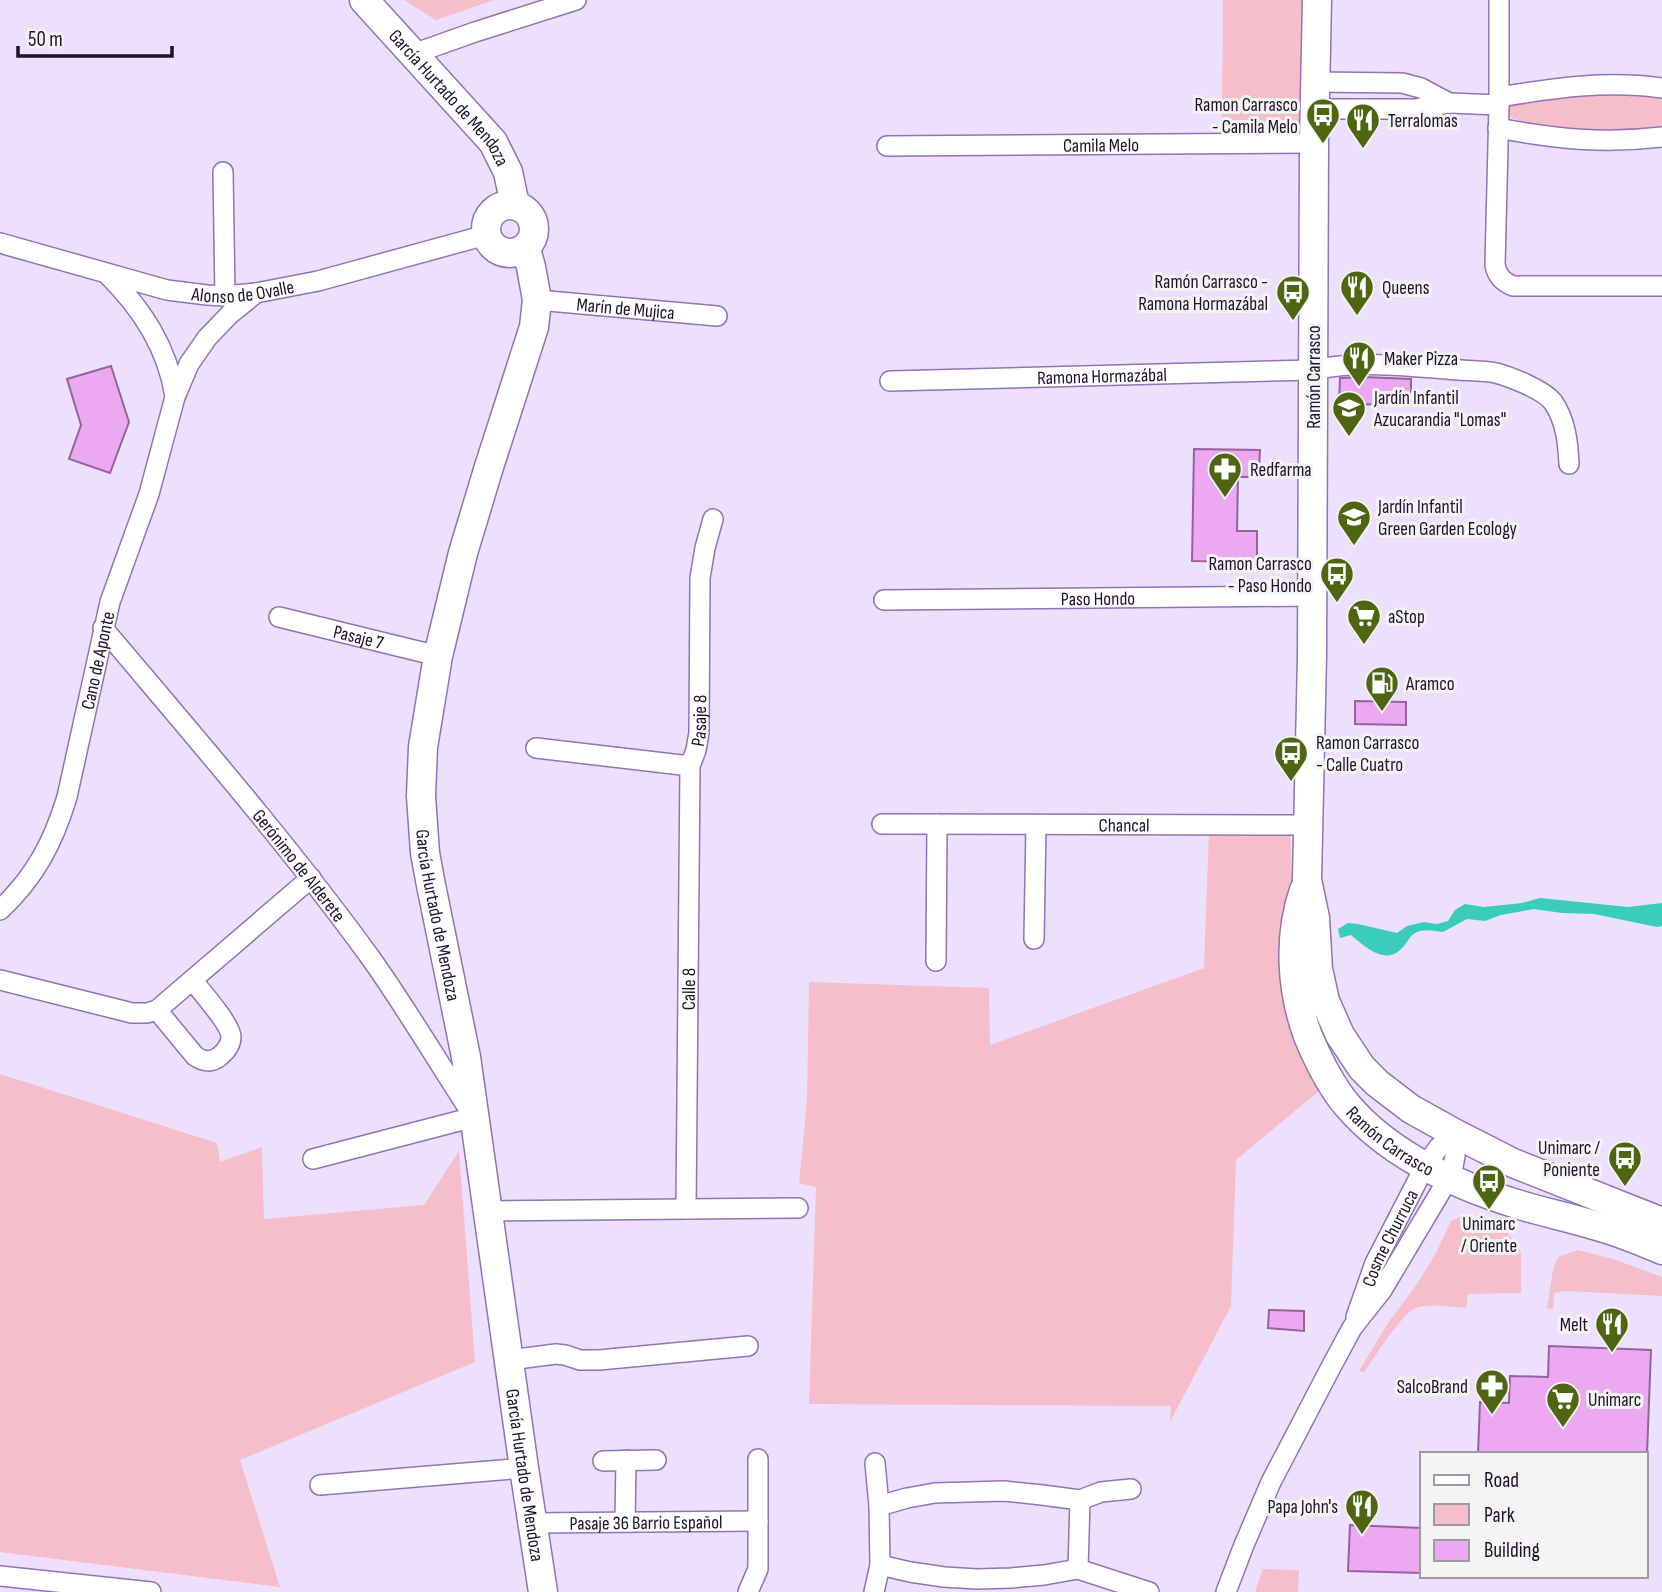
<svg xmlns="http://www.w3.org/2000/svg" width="1662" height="1592" viewBox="0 0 1662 1592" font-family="'Sofia Sans Condensed',sans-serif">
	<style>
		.green { fill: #f6beca }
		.water { fill: #3accbc }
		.building { fill: #eca9f2; stroke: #96629b; stroke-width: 2 }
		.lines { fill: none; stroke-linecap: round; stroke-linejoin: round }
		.street-casing { stroke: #9173b6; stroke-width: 22 }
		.secondary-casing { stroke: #9173b6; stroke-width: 31 }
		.street { stroke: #fff; stroke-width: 19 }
		.secondary { stroke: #fff; stroke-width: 28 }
		.labels { text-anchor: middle; stroke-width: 6; stroke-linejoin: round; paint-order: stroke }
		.street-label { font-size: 19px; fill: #1e112c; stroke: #f4f4f4 }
		.poi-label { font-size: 19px; fill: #1e112c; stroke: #f4f4f4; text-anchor: start }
	</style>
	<rect width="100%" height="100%" fill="#ece0fe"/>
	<g class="green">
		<path d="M404 0H494L436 20Z"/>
		<path d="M1223 0H1303L1301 33 1303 123 1299 132 1295 133 1242 134C1231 133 1226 131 1222 121Z"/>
		<path d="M1560 94H1662V126C1619 134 1575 135 1533 124 1524 122 1515 120 1507 115L1506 105Z"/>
		<path d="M1209 831H1290L1295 936 1331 1081 1236 1160 1231 1306 1170 1422 1171 1406 809 1404 816 1187 799 1183 807 1101 809 982 989 988 990 1045 1204 968Z"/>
		<path d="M0 1074 217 1143 220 1162 262 1147 264 1219 424 1205 459 1151 475 1362 240 1460 280 1587 0 1552Z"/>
		<path d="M1462 1216 1505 1231 1518 1245 1521 1253V1293L1468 1294 1466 1308C1451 1307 1431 1303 1416 1308 1402 1313 1374 1358 1364 1372H1361L1360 1369 1388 1323 1415 1287 1435 1255 1451 1221Z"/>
		<path d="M1578 1250 1616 1260 1662 1277V1296L1565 1291 1554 1293 1553 1309 1547 1308 1553 1270 1558 1257Z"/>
		<path d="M1263 1569 1299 1570 1298 1592H1255Z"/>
	</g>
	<path class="water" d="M1540 898 1628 907 1662 903V926L1657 927 1594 914 1562 913 1534 909 1501 915 1485 921 1467 919 1443 932C1434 931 1423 928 1415 933 1409 936 1406 946 1400 950 1384 965 1363 945 1351 935L1340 938 1338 929 1348 923 1358 924 1397 933 1407 926 1424 922 1437 924 1448 921 1455 910 1465 904 1484 907 1522 903Z"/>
	<g class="building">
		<path d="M111 366 129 422 110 473 69 459 81 425 67 379Z"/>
		<path d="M1364 377 1411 379V405L1339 404 1340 378Z"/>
		<path d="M1194 449 1260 450 1259 469 1255 477H1238L1237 531H1257V562L1192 561Z"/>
		<path d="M1355 701 1406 702V725L1355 724Z"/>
		<path d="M1269 1310 1304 1311V1331L1268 1328Z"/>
		<path d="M1549 1346 1651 1350 1647 1454H1478L1480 1402 1509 1403 1510 1376 1548 1377Z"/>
		<path d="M1350 1525 1422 1528V1573L1348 1571Z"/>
	</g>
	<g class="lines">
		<g class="street-casing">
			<g id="street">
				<path d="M1499 0V105L1495 265C1497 276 1503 282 1513 286H1662"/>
				<path d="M413 54 475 32 576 0"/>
				<path d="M1315 82 1402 83 1421 88 1449 103"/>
				<path d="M1499 97C1554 88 1607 80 1662 88"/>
				<path d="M1315 109H1415L1449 103 1499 105"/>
				<path d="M1498 128C1555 139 1604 144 1662 137"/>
				<path id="s1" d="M887 146 1314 143"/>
				<path d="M223 172 225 296"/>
				<path id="s2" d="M0 243 167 290 207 295 225 296 256 293 318 281 486 235"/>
				<path d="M108 275C142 309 167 347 175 396"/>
				<path id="s3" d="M537 300 717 316"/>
				<path id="s4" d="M890 381 1313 370C1359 360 1401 366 1447 369 1463 371 1481 370 1496 373 1511 377 1544 390 1553 402 1566 421 1568 443 1569 464"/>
				<path id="s5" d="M884 600 1312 596"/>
				<path id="s6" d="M279 617 438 656"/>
				<path id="s7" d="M103 628C194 736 287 843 370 957 407 1009 439 1064 474 1117L313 1159"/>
				<path d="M536 748 690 766"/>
				<path id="s8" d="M882 824 1309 825"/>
				<path id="s9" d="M0 910C35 877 53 843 67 797L110 602 149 494 175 397 189 364 207 338 230 314 256 293"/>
				<path d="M1034 939 1036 825"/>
				<path d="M936 961 937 824"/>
				<path d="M0 980 132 1013H147L157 1010 311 878"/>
				<path d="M157 1010 195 1056C203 1062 212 1063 220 1056 226 1051 231 1044 231 1037 231 1025 201 991 193 981"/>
				<path id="s10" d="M686 1209 690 766 696 750 699 733 700 578 705 548 713 519"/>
				<path d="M487 1211 798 1208"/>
				<path id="s11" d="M1356 1317 1375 1263 1425 1166 1439 1147 1456 1134"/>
				<path d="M509 1360 556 1354 565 1355 580 1360H599L748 1346"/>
				<path d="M603 1461 656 1460"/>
				<path d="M320 1485 524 1468"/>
				<path d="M879 1506 907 1498 935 1493 1004 1491 1042 1495 1080 1500 1101 1492 1131 1489"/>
				<path d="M625 1522 626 1460"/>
				<path id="s12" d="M532 1523 758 1521"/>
				<path d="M880 1565 910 1572 944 1577 977 1579 1011 1578 1044 1575 1078 1569 1149 1592"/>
				<path d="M1078 1569 1080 1500"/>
				<path d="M0 1576 151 1592"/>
				<path d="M748 1592 758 1569V1459"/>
				<path d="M874 1592 880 1565 879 1506 875 1463"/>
				<path d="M1226 1592 1244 1545 1271 1482 1331 1367 1352 1328 1382 1290 1444 1186 1453 1167 1455 1156 1456 1134"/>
			</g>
		</g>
		<g class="secondary-casing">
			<g id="secondary">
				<path id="s13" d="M364 0 493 142 508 172 515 205"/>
				<path d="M1317 0 1314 143 1312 656 1307 880 1315 918 1318 969 1325 1001 1340 1035 1362 1068 1377 1083 1411 1109 1456 1134 1513 1163 1662 1222"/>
				<circle cx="510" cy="229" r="24"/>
				<path id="s14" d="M526 249 531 267 537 300 534 327 488 470 463 553 438 656 423 747 421 796 425 853 431 885 466 1057 524 1468 543 1592"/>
				<path id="s15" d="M1304 890C1288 936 1291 990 1308 1036 1318 1060 1330 1085 1347 1105 1390 1156 1458 1186 1520 1205 1546 1213 1572 1218 1597 1226 1619 1232 1641 1241 1662 1250"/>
			</g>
		</g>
		<use href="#street" class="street"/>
		<use href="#secondary" class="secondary"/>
	</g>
	<defs>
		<g id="bus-pin" transform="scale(1.75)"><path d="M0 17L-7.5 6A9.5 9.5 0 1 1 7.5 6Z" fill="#4f6512" stroke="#f4f4f4"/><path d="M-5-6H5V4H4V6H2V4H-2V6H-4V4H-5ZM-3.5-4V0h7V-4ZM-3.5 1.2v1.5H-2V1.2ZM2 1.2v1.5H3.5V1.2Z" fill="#fff"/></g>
		<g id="restaurant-pin" transform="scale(1.75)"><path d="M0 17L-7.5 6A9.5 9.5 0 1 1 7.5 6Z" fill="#4f6512" stroke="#f4f4f4"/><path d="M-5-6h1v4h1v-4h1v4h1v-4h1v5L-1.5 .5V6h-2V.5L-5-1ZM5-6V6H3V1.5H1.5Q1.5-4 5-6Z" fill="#fff"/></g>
		<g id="school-pin" transform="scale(1.75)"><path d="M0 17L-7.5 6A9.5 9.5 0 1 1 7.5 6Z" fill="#4f6512" stroke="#f4f4f4"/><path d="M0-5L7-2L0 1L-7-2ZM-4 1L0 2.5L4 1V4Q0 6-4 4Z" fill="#fff"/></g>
		<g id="pharmacy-pin" transform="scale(1.75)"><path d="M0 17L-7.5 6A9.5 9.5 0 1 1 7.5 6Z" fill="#4f6512" stroke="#f4f4f4"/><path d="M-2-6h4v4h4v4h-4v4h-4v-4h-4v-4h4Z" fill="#fff"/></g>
		<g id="supermarket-pin" transform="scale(1.75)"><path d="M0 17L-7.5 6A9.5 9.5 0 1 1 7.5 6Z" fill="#4f6512" stroke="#f4f4f4"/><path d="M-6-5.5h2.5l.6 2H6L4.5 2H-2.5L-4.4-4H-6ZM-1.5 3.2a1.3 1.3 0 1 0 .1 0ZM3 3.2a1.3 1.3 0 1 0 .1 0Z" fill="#fff"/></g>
		<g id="fuel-pin" transform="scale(1.75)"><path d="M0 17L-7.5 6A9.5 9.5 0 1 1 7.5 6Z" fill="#4f6512" stroke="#f4f4f4"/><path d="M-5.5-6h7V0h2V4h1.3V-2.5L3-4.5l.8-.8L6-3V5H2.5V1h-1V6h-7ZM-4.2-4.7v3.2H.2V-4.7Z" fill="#fff"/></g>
	</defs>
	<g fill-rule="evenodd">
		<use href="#bus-pin" x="1323" y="115"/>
		<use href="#restaurant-pin" x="1363" y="120"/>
		<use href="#restaurant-pin" x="1357" y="287"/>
		<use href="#bus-pin" x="1293" y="292"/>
		<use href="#restaurant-pin" x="1359" y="358"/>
		<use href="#school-pin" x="1349" y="408"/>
		<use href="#pharmacy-pin" x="1225" y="469"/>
		<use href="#school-pin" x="1354" y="517"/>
		<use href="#bus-pin" x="1337" y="574"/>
		<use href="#supermarket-pin" x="1364" y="616"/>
		<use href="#fuel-pin" x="1382" y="683"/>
		<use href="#bus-pin" x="1291" y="753"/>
		<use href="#bus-pin" x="1625" y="1158"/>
		<use href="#bus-pin" x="1489" y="1181"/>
		<use href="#restaurant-pin" x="1612" y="1324"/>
		<use href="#pharmacy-pin" x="1492" y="1386"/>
		<use href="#supermarket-pin" x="1563" y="1399"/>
		<use href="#restaurant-pin" x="1362" y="1506"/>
	</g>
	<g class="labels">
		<g class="street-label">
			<text dy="7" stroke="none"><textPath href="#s13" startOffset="130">García Hurtado de Mendoza</textPath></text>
			<text dy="7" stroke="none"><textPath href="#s1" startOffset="214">Camila Melo</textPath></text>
			<text dy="7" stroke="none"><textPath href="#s2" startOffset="250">Alonso de Ovalle</textPath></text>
			<text dy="7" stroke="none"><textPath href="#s3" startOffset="89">Marín de Mujica</textPath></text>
			<text dy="7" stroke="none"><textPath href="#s4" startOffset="212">Ramona Hormazábal</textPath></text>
			<text transform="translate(1313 377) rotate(-90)" y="7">Ramón Carrasco</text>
			<text dy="7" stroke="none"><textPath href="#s5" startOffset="214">Paso Hondo</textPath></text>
			<text dy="7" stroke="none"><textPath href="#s6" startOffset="82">Pasaje 7</textPath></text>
			<text dy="7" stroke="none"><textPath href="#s9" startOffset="273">Cano de Aponte</textPath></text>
			<text dy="7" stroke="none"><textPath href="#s10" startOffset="490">Pasaje 8</textPath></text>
			<text dy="7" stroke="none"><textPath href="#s8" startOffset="242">Chancal</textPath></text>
			<text dy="7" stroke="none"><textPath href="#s7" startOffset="308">Gerónimo de Alderete</textPath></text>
			<text dy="7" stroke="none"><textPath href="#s14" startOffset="684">García Hurtado de Mendoza</textPath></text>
			<text dy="7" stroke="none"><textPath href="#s10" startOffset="220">Calle 8</textPath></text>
			<text dy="7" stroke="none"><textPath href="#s15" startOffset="285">Ramón Carrasco</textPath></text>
			<text dy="7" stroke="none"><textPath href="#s11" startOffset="86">Cosme Churruca</textPath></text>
			<text dy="7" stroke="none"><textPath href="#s14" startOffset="1251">García Hurtado de Mendoza</textPath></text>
			<text dy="7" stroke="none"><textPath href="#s12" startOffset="114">Pasaje 36 Barrio Español</textPath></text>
		</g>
		<g class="poi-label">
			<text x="1298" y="111" text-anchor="end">Ramon Carrasco<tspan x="1298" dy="22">- Camila Melo</tspan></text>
			<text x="1388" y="127">Terralomas</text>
			<text x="1268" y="288" text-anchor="end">Ramón Carrasco -<tspan x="1268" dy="22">Ramona Hormazábal</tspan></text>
			<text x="1382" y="294">Queens</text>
			<text x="1384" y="365">Maker Pizza</text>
			<text x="1374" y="404">Jardín Infantil<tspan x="1374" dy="22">Azucarandia "Lomas"</tspan></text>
			<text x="1250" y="476">Redfarma</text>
			<text x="1378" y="513">Jardín Infantil<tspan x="1378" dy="22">Green Garden Ecology</tspan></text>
			<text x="1312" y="570" text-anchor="end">Ramon Carrasco<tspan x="1312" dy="22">- Paso Hondo</tspan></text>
			<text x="1388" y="623">aStop</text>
			<text x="1406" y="690">Aramco</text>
			<text x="1316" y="749">Ramon Carrasco<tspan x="1316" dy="22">- Calle Cuatro</tspan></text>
			<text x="1600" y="1154" text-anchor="end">Unimarc /<tspan x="1600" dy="22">Poniente</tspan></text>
			<text x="1489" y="1230" text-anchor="middle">Unimarc<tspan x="1489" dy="22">/ Oriente</tspan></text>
			<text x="1588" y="1331" text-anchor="end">Melt</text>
			<text x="1468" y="1393" text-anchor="end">SalcoBrand</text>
			<text x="1588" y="1406">Unimarc</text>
			<text x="1338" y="1513" text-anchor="end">Papa John's</text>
		</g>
	</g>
	<rect x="1420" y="1452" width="228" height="126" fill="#f4f4f4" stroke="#9e99a4" stroke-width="2"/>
	<rect x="1434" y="1475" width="35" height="10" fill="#ffffff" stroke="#9e99a4" stroke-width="2"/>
	<text x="1484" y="1487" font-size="21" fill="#1e112c">Road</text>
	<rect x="1434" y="1504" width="35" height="21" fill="#f6beca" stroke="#9e99a4" stroke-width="2"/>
	<text x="1484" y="1522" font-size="21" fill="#1e112c">Park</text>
	<rect x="1434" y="1540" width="35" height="21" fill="#eca9f2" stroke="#9e99a4" stroke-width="2"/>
	<text x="1484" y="1557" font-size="21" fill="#1e112c">Building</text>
	<path d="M18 46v10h154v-10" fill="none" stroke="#1e112c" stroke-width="3.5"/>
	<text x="28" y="46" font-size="21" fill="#1e112c" stroke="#f4f4f4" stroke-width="5" paint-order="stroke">50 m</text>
</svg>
